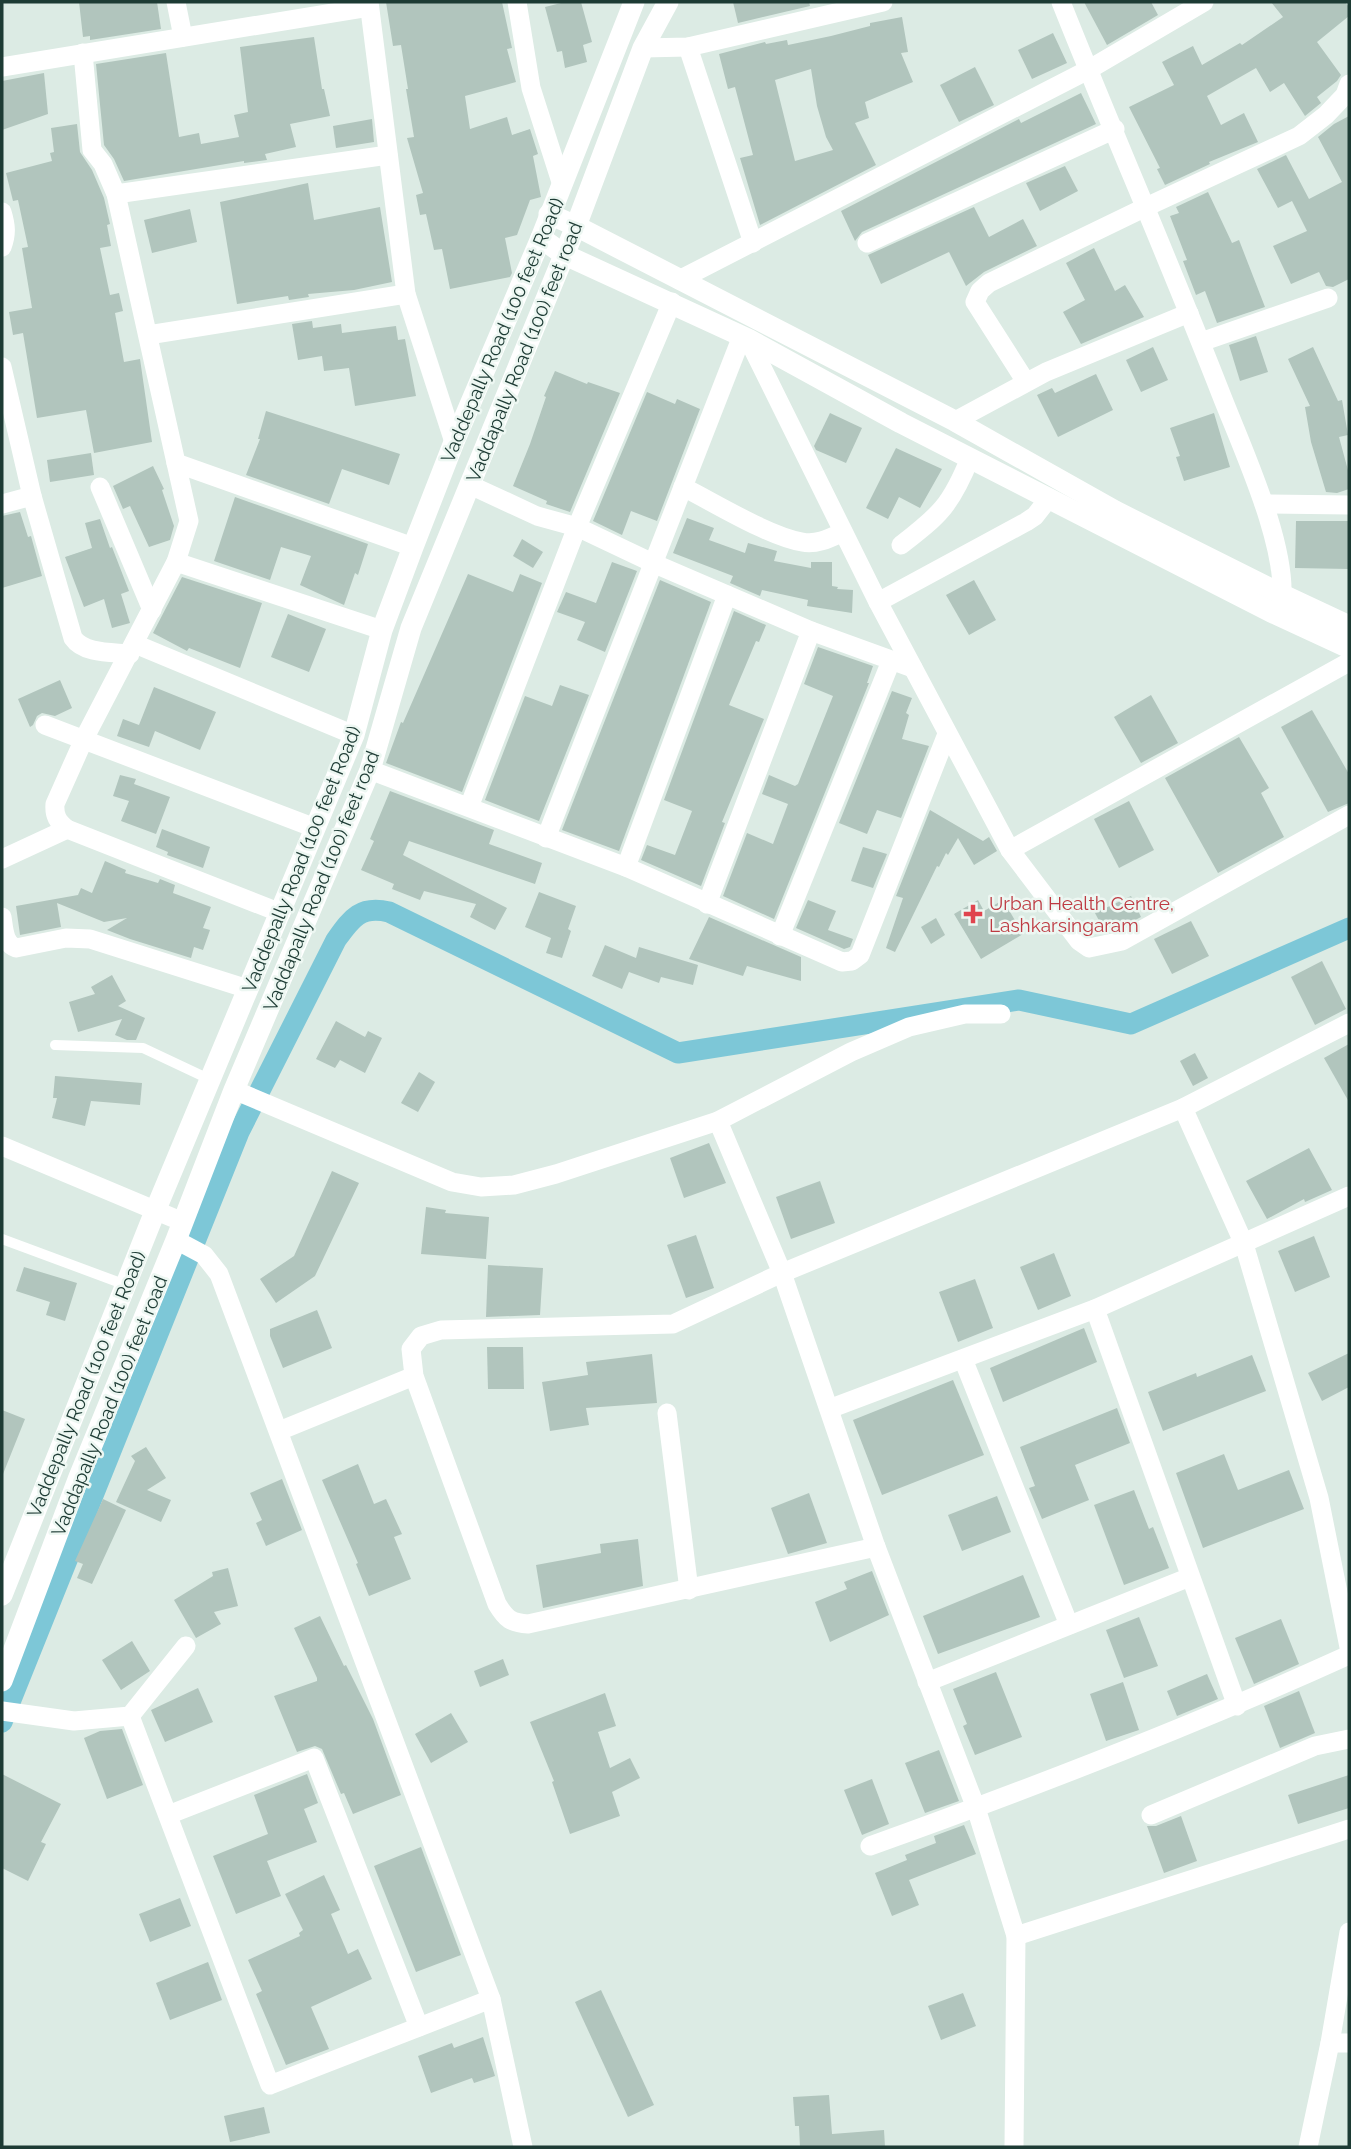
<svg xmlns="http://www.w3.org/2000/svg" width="1351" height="2149" viewBox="0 0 1351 2149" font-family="Raleway,sans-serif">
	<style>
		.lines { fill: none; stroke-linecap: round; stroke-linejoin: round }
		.canal { stroke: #7dc7d7; stroke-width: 21 }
		.building { fill: #b1c5bd; fill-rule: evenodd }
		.service { stroke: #fff; stroke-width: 10 }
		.minor { stroke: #fff; stroke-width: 19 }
		.tertiary { stroke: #fff; stroke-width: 21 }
		.secondary { stroke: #fff; stroke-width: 21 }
		.health-dot { fill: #e0444e; stroke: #edf7f2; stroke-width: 2.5 }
		.labels { text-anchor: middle; stroke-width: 5; stroke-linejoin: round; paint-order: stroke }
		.street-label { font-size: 19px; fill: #1d3b34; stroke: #edf7f2 }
		.health-label { font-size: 19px; fill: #be3a42; stroke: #edf7f2; text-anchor: start }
	</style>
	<rect width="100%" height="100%" fill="#dcebe4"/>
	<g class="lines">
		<path class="canal" d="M2 1722 239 1132 336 940C351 919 360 905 389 912L678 1053 1019 1000 1131 1024 1349 928"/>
	</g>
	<g class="building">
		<path d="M79 2H157L161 29 90 40V36L83 37Z"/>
		<path d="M386 2H502L512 48 507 49 516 82 465 96 470 129 507 117 512 135 530 129 538 154 533 156 541 197 530 200 517 235 505 238 512 273 510 277 450 289 442 249 434 250 426 214 420 215 416 195 423 193 407 138 414 137 406 89H408L401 45 393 46Z"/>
		<path d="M565 2H581L592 42 583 45 587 62 565 68 562 51 557 52 545 7Z"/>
		<path d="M733 2H809L810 6 738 23Z"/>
		<path d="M1084 2H1151L1158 15 1107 45Z"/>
		<path d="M1271 2H1345L1349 7V16L1317 42 1341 75 1337 81 1317 97 1321 103 1305 116 1284 83 1270 92 1256 68 1207 96 1221 125 1244 113 1258 142 1209 162 1210 164 1165 185 1157 169 1160 168 1129 107 1174 85 1162 62 1193 46 1202 65 1240 43 1242 45 1283 17Z"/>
		<path d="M902 17 908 52 901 53 913 82 865 102 869 118 855 123 876 165 760 225 740 158 753 155 735 87 728 89 719 54 765 42 766 44 787 40 788 45 831 36 870 26V23ZM811 69 817 106 826 137 833 150 795 161 775 80Z"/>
		<path d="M1053 33 1067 63 1032 79 1018 50Z"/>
		<path d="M314 37 322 89H324L330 116 290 124 296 147 265 154 267 160 244 163V161L124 181 114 159 104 145 96 64 166 53 179 137 199 133 201 144 239 137 234 115 248 112 240 47Z"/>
		<path d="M975 67 994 105 959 122 940 85Z"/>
		<path d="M44 73 48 114 2 130V81Z"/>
		<path d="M1081 93 1096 124 862 232 855 241 841 211 1019 119 1021 123Z"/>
		<path d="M1349 116V279L1333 287 1326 286 1319 272 1291 284 1273 246 1307 231 1292 201 1278 208 1257 169 1286 155 1309 199 1342 182 1318 137 1334 124Z"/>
		<path d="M372 119 374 142 336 148 333 126Z"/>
		<path d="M77 124 80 152 92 170 104 198 110 224 107 225 111 246 100 248 110 295 119 293 123 311 115 313 124 362 140 359 152 442 94 453 86 410 37 418 23 333 13 335 9 312 32 308 22 248 28 247 18 200 13 201 6 173 52 161 50 153 54 152 51 128Z"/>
		<path d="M1065 166 1078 191 1040 211 1026 183Z"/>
		<path d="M308 183 314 220 380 207 392 282 354 290 308 294 309 297 289 300 288 296 237 304 220 202Z"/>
		<path d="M1208 192 1232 243 1239 240 1265 307 1217 323 1205 291 1196 295 1183 261 1187 260 1170 216 1179 213 1176 207Z"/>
		<path d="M974 207 989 237 1023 219 1037 246 984 272 966 286 949 252 881 284 868 255Z"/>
		<path d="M190 209 197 242 152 253 144 220Z"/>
		<path d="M1094 248 1115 291 1125 285 1144 317 1081 344 1063 312 1085 300 1066 263Z"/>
		<path d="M312 321 313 328 341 324 342 333 396 326 398 340 405 339 416 396 355 406 349 368 324 371 322 356 298 360 292 324Z"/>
		<path d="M1256 336 1268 372 1240 381 1229 345Z"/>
		<path d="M1153 347 1168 380 1141 392 1126 360Z"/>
		<path d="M1313 347 1338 401 1342 400 1348 435 1339 437 1349 474V489L1337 493 1326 492 1311 442 1305 407 1310 406 1288 359Z"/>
		<path d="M555 371 587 384 588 382 620 393 570 512 546 504 547 501 513 486 530 444 546 397 544 396Z"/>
		<path d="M1096 374 1113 410 1058 437 1037 395 1052 388 1055 393Z"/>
		<path d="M647 392 675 404 677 399 700 409 657 521 631 511 622 535 593 521Z"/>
		<path d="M266 411 400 454 389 485 342 469 329 504 246 475 260 439H258Z"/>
		<path d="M830 413 862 428 846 463 816 450 814 446Z"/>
		<path d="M1214 413 1230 467 1184 481 1176 457 1180 456 1170 428Z"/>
		<path d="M896 448 942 469 920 508 899 497 888 519 866 508Z"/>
		<path d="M91 453 94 475 50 482 47 460Z"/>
		<path d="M153 466 164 489 162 490 174 526 170 540 149 547 130 506 123 509 113 486Z"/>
		<path d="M235 497 368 544 358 575 355 573 344 605 300 585 311 556 281 547 270 580 214 561Z"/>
		<path d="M20 512 28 537 31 536 42 576 2 588V516Z"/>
		<path d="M687 518 714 528 709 540 745 553 748 543 777 551 774 561 811 568V562H832V586L838 587 837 589 853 590 852 613 807 606 808 600 762 590 760 596 730 583 733 576 673 553Z"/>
		<path d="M100 519 110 548 112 547 129 591 121 594 130 623 112 628 104 599 84 607 65 557 92 548 85 523Z"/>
		<path d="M1296 521H1349V569L1295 568Z"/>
		<path d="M522 539 543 552 533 568 513 556Z"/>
		<path d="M612 562 637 571 605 652 577 640 585 622 557 612 566 592 596 603Z"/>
		<path d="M468 574 513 592 520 574 542 583 462 792 386 763 401 722 403 723Z"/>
		<path d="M182 577 262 603 240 668 189 648 187 651 153 633Z"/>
		<path d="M660 580 711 602 619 851 562 830Z"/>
		<path d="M974 580 996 620 969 635 946 595Z"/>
		<path d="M734 611 766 625 759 642 756 641 729 705 764 719 722 822 725 823 701 886 641 860 647 845 675 855 692 811 664 800Z"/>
		<path d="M288 614 326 629 309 672 271 657Z"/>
		<path d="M818 647 873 666 867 683H869L774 919 723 896 747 833 773 844 788 804 762 794 769 775 795 786 798 784 833 696 804 684Z"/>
		<path d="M60 680 72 708 55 716 42 713 37 716 33 725 30 727 18 699Z"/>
		<path d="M560 685 589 695 539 821 485 800 525 696 552 706Z"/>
		<path d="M154 687 216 712 200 750 155 731 149 747 117 736 123 719 139 725Z"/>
		<path d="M892 691 912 698 906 713 909 715 902 739 929 746 901 818 877 810 867 834 839 823Z"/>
		<path d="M1151 695 1178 743 1141 763 1114 717Z"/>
		<path d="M1312 710 1349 774V803L1328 812 1281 727Z"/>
		<path d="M1239 737 1269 788 1261 793 1284 837 1218 873 1165 778Z"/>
		<path d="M120 775 136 779 134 784 170 797 156 834 121 821 129 801 113 796Z"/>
		<path d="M390 791 494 830 489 844 542 863 535 884 409 841 403 855 507 908 495 930 470 917 476 904 424 891 420 900 392 889 394 884 361 870 374 841 370 839Z"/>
		<path d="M1129 801 1154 850 1119 868 1094 819Z"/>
		<path d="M930 810 983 841 989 837 997 851 974 865 958 838 948 855 946 853 939 867 937 866 895 952 886 948 903 898 896 896Z"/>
		<path d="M162 829 210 847 203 868 167 855 168 852 156 847Z"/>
		<path d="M863 847 887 854 873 888 851 881Z"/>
		<path d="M105 861 126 870 125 873 158 883 160 879 175 885 173 893 211 907 203 928 210 930 203 950 194 947 191 958 130 939 107 930 127 918 104 922 57 903 61 927 20 935 16 906 78 895 81 888 92 893Z"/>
		<path d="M539 892 576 906 568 929 571 931 562 958 546 953 551 938 525 927Z"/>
		<path d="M1131 896 1141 917 1118 929 1105 932 1095 913Z"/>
		<path d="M808 900 836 911 828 930 853 939 850 947 844 949 796 928Z"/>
		<path d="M978 900 984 911 1003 900 1023 934 981 959 954 914Z"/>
		<path d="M709 917 801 957V981L747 966 743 976 689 959Z"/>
		<path d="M936 918 945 935 931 944 921 927Z"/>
		<path d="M1191 921 1209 956 1172 974 1154 939Z"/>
		<path d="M605 945 636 958 639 947 698 965 693 985 661 977 659 983 629 972 622 989 592 976Z"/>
		<path d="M1322 961 1346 1009 1315 1025 1291 977Z"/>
		<path d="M112 975 126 1001 118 1006 145 1018 136 1040H127L115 1035 122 1019 78 1032 69 1002 95 994 91 987Z"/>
		<path d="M336 1021 365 1037 368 1031 382 1038 365 1073 340 1060 335 1068 316 1059Z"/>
		<path d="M1349 1044V1102L1324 1058Z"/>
		<path d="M1195 1053 1208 1078 1193 1086 1180 1061Z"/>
		<path d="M419 1072 435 1082 418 1112 401 1103Z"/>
		<path d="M55 1076 142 1083 140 1105 91 1101 85 1126 52 1118 57 1098H53Z"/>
		<path d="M709 1143 726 1183 684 1198 670 1158Z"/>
		<path d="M1309 1148 1332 1190 1305 1202 1304 1199 1267 1219 1246 1181Z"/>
		<path d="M332 1171 359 1183 315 1276 276 1303 260 1279 294 1256Z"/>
		<path d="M820 1181 835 1223 791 1239 776 1197Z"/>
		<path d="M426 1207 446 1210 445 1213 489 1217 486 1259 421 1254Z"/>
		<path d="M696 1235 714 1288 686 1298 667 1245Z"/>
		<path d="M1314 1236 1330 1277 1295 1292 1278 1251Z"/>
		<path d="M1054 1253 1071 1296 1038 1310 1020 1267Z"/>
		<path d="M488 1265 543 1268 540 1315 486 1317Z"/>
		<path d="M24 1267 77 1283 65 1321 46 1315 50 1302 16 1291Z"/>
		<path d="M975 1279 993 1328 958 1342 939 1292Z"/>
		<path d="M317 1310 332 1348 283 1368 270 1336V1329Z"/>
		<path d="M1084 1328 1097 1362 1003 1402 990 1368Z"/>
		<path d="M487 1347H523L524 1389H488Z"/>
		<path d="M1349 1353V1387L1322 1401 1308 1373Z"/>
		<path d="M652 1354 657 1403 586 1408 589 1425 550 1431 542 1382 588 1375 586 1362Z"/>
		<path d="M1252 1355 1266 1391 1163 1431 1148 1392 1196 1373 1197 1377Z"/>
		<path d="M953 1380 984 1455 882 1495 853 1420Z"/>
		<path d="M1117 1408 1130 1443 1075 1465 1089 1500 1042 1519 1029 1488 1035 1486 1020 1447Z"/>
		<path d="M2 1410 25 1419 3 1474H2Z"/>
		<path d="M146 1447 166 1478 147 1490 171 1500 161 1522 116 1502 135 1461 131 1456Z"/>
		<path d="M1224 1454 1238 1490 1289 1470 1304 1509 1203 1548 1176 1473Z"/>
		<path d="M358 1464 374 1504 386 1499 402 1534 394 1537 411 1579 369 1596 356 1564 358 1563 322 1480Z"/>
		<path d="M282 1479 302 1530 266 1546 256 1523 262 1520 250 1493Z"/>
		<path d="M1134 1490 1149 1529 1153 1527 1169 1568 1124 1585 1094 1505Z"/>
		<path d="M809 1493 827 1543 788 1554 771 1508Z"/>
		<path d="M997 1496 1011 1532 962 1551 948 1515Z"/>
		<path d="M103 1499 126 1510 92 1584 77 1578 83 1564 75 1561Z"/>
		<path d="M638 1539 643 1586 543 1608 536 1565 601 1553 600 1544Z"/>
		<path d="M228 1568 238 1606 214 1612 221 1624 196 1638 174 1600 213 1576 212 1572Z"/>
		<path d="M872 1571 889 1615 830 1642 815 1602 847 1589 844 1582Z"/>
		<path d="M1023 1575 1040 1617 938 1654 923 1616Z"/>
		<path d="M320 1616 344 1666 346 1665 373 1719 401 1795 353 1814 344 1793 341 1794 322 1749 315 1746 297 1752 274 1696 317 1681V1678L294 1628Z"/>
		<path d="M1139 1617 1158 1666 1124 1678 1106 1630Z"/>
		<path d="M1281 1619 1299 1664 1254 1684 1235 1638Z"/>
		<path d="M132 1641 150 1671 121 1690 102 1660Z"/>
		<path d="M503 1659 509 1675 480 1687 474 1671Z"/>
		<path d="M996 1672 1022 1737 975 1755 963 1726 967 1724 953 1689Z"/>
		<path d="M1207 1674 1218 1699 1177 1716 1167 1691Z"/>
		<path d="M1123 1682 1139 1730 1106 1741 1090 1694Z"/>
		<path d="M198 1688 213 1722 165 1742 151 1710Z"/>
		<path d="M1299 1691 1315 1733 1280 1748 1264 1706Z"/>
		<path d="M605 1693 616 1726 598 1732 610 1768 630 1758 640 1778 612 1792 620 1816 570 1834 552 1782 554 1781 530 1722Z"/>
		<path d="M451 1713 468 1742 431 1763 415 1734Z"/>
		<path d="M122 1729 143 1785 107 1799 84 1738 100 1731Z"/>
		<path d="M939 1750 959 1801 925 1813 905 1763Z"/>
		<path d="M2 1774 61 1804 41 1842 46 1844 28 1881 2 1868Z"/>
		<path d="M307 1774 318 1803 304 1809 317 1842 267 1861 281 1896 236 1914 213 1856 268 1834 254 1795Z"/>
		<path d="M1349 1775V1808L1298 1824 1288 1795Z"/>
		<path d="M872 1779 889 1824 862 1835 844 1790Z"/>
		<path d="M1181 1816 1197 1861 1164 1873 1147 1826H1156Z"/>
		<path d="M964 1825 976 1854 909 1880 919 1905 892 1916 875 1873 907 1860 905 1855 936 1843 934 1836Z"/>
		<path d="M421 1847 461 1955 416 1972 374 1866Z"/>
		<path d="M324 1875 340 1910 331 1914 348 1954 358 1949 372 1979 311 2007 329 2049 286 2065 256 1994 262 1991 248 1960 300 1936 299 1933 303 1930 285 1894Z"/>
		<path d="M180 1898 191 1926 150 1942 139 1914Z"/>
		<path d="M208 1962 222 2000 170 2020 156 1983Z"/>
		<path d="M601 1990 654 2105 628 2117 575 2002Z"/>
		<path d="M963 1993 976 2026 941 2040 928 2006Z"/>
		<path d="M483 2037 495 2076 474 2083 472 2078 431 2093 418 2056 452 2043 454 2048Z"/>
		<path d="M829 2095 832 2134 884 2130 885 2147H800L799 2126H795L793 2097Z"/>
		<path d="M264 2107 270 2133 230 2142 224 2116Z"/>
	</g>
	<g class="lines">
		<g class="service">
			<path d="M55 1045 143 1048 211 1080"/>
			<path d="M2 1239 126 1285"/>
		</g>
		<g class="minor">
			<path d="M176 2 183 37"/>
			<path d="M369 2 406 294 454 442"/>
			<path d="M517 2 531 88 562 185"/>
			<path d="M1061 2C1113 133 1170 263 1221 394 1242 448 1290 550 1281 606"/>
			<path d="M688 47 753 243"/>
			<path d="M643 48 688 47 883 2"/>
			<path d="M83 53 92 150 103 164 116 194 189 521 176 562 84 739 55 804C54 816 58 822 67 829L281 913"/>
			<path d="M2 67 369 7"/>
			<path d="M116 194 388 155"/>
			<path d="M2 212C6 225 7 234 2 247"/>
			<path d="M867 243 1115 129"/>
			<path d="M679 280 1088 70 1204 2"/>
			<path d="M148 335 406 294"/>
			<path d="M748 339 878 602 1010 850 1079 941 1089 948 1122 941 1349 815"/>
			<path d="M1201 342 1328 298"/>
			<path d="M2 367 32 496 73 638C84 654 112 652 130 654"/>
			<path d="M1026 382 975 302 980 291 989 283 1146 207 1299 136 1326 115 1345 95 1349 84"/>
			<path d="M955 421 1046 372 1189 313"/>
			<path d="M176 463 413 547"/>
			<path d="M470 485 537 516 577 527 655 564 811 631 913 668"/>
			<path d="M100 487 152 610"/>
			<path d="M683 487C715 503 768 536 802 542 817 545 830 538 843 532"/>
			<path d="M2 504 32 496"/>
			<path d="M1264 504 1349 505"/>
			<path d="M901 545C940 515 951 505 970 458"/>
			<path d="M176 562 382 630"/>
			<path d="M878 602 1026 522 1035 516 1049 498"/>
			<path d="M135 644 354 735"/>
			<path d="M45 725 315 828"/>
			<path d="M370 770 626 867 842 962 852 961 860 955 947 734"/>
			<path d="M469 807 577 527 672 302"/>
			<path d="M546 838 742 336"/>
			<path d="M1010 850 1349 662"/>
			<path d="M2 859 67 829"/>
			<path d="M626 867 727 595"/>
			<path d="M707 904 811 631"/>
			<path d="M2 917C4 929 4 944 16 948L66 938 90 939 248 989"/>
			<path d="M780 936 891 661"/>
			<path d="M234 1090 452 1182 481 1187 514 1185 556 1174 718 1121 851 1052 909 1027 965 1014H1001"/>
			<path d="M1183 1108 1244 1244 1319 1498 1349 1647"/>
			<path d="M718 1121 782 1273 876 1547 976 1808 1016 1936 1014 2147"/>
			<path d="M2 1146 183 1222"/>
			<path d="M176 1240 204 1255 219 1274 491 1999 523 2147"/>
			<path d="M1095 1309 1237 1706"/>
			<path d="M963 1359 1069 1625"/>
			<path d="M829 1409 1095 1309 1349 1196"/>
			<path d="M667 1413 689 1590"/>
			<path d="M279 1431 414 1376"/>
			<path d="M876 1547 528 1624C511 1623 506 1619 497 1604L414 1376 411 1349 421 1336 441 1330 673 1324 782 1273 1183 1108 1349 1023"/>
			<path d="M927 1682 1190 1577"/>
			<path d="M2 1711 74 1721 130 1716 186 1646"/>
			<path d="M130 1716 270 2085 491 1999"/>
			<path d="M168 1815 314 1758 419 2027"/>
			<path d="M1151 1815 1315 1746 1349 1739"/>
			<path d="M870 1846C1032 1788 1193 1726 1349 1655"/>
			<path d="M1016 1936 1349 1829"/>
			<path d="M1330 2043H1349"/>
			<path d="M1308 2147 1330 2043 1349 1932"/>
		</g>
		<g class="tertiary">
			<path d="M549 214 576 226 955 421 1115 511 1283 595 1349 626"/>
			<path d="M541 238 563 254 748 339 901 423 1271 612 1349 648"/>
		</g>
		<g class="secondary">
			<path d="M2 1595 156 1209 354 735 382 630 413 547 454 442 541 238 634 2"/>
			<path d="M2 1681 79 1477 176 1240 234 1090 370 770 411 628 576 226 643 48 668 2"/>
		</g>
	</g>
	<path class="health-dot" d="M969.5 903.5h7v7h7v7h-7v7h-7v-7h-7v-7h7z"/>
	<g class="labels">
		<g class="street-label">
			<text transform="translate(502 330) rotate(-67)" y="7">Vaddepally Road (100 feet Road)</text>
			<text transform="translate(524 352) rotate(-68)" y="7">Vaddapally Road (100) feet road</text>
			<text transform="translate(301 859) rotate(-68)" y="7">Vaddepally Road (100 feet Road)</text>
			<text transform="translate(321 881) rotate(-68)" y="7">Vaddapally Road (100) feet road</text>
			<text transform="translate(86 1384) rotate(-68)" y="7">Vaddepally Road (100 feet Road)</text>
			<text transform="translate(109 1406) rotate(-68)" y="7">Vaddapally Road (100) feet road</text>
		</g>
		<g class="health-label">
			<text x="989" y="910">Urban Health Centre,<tspan x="989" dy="22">Lashkarsingaram</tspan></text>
		</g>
	</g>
	<rect width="1351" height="2149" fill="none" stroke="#1d3b34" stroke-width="7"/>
</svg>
